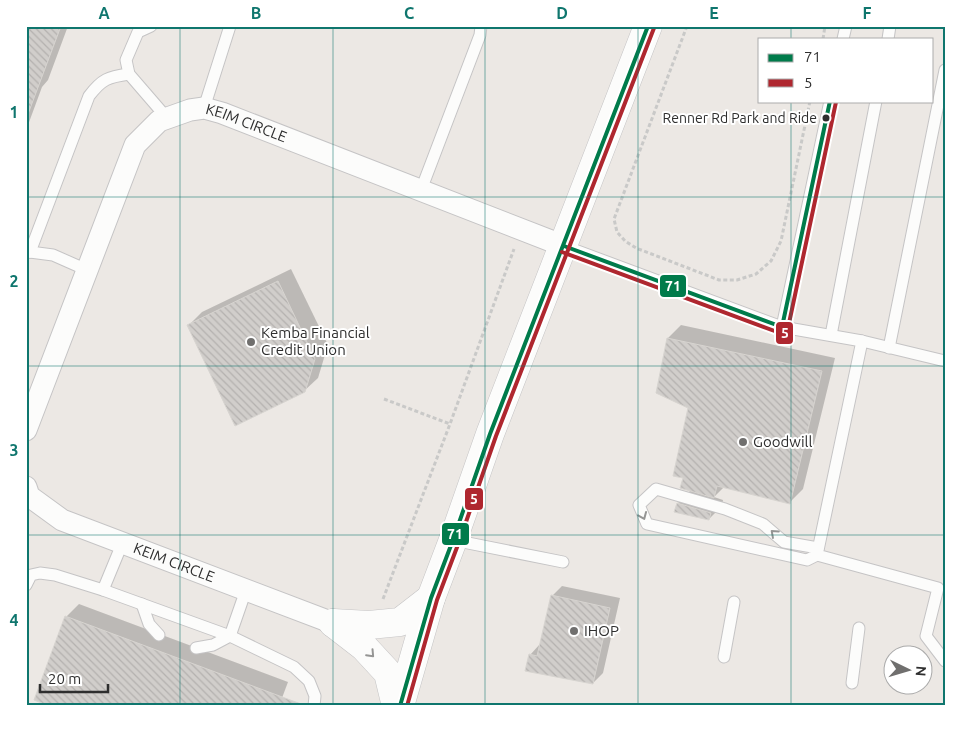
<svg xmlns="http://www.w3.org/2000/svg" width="971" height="732" viewBox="0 0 971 732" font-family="Ubuntu,sans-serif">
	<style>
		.shadow { fill: #0003 }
		.building { fill: url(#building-back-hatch); stroke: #d7d4d0 }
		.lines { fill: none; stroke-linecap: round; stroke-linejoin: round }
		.service-casing { stroke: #c5c4c5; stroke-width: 13 }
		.minor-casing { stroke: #c5c4c5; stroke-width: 23 }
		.secondary-casing { stroke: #c5c4c5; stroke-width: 29 }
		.path { stroke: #c9c9c8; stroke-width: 3; stroke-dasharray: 4 2.5; stroke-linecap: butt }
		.service { stroke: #fcfcfb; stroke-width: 11 }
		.minor { stroke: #fcfcfb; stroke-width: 21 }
		.secondary { stroke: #fcfcfb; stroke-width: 28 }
		.bus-1-casing { stroke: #fff; stroke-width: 8 }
		.bus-2-casing { stroke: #fff; stroke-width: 8 }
		.bus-1 { stroke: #007b4b; stroke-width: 4 }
		.bus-2 { stroke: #af272f; stroke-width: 4 }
		.oneway { stroke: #959594 }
		.grid { fill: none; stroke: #0f766e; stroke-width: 1; stroke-opacity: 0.55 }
		.bus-dot { fill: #2e2e2e; stroke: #fff; stroke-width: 2 }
		.poi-dot { fill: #706f6e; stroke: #fff; stroke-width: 2 }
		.labels { text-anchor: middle; stroke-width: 4; stroke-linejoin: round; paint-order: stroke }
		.bus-label { font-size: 14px; fill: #2e2e2e; stroke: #fff; text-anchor: end }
		.street-label { font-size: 15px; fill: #2e2e2e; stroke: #fff }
		.poi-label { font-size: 15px; fill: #2e2e2e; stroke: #fff; text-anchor: start }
		.line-badge { stroke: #fff; stroke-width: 2 }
		.badge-label { font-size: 14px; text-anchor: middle; font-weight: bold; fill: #fff }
		.neatline { fill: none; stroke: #0f766e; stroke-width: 2 }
		.grid-label { font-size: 16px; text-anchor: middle; font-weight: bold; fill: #0f766e }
	</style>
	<defs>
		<pattern id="building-back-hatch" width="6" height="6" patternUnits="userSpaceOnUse" patternTransform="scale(1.25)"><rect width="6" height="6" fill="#d1cecb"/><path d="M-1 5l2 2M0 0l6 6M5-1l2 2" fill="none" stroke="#b4b1af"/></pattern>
	</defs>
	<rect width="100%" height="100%" fill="#ece8e4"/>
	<g class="shadow">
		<path d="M26 26H68L48 80 42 87 28 125 26 126Z"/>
		<path d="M291 269 328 345 318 378 304 391 189 325 202 312Z"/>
		<path d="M681 325 835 358 803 489 790 502 724 487 714 497 723 500 722 506 709 519 678 503 691 490 684 477 690 408 668 338Z"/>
		<path d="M562 586 620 598 603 673 593 683 530 655 540 644 552 596Z"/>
		<path d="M79 604 288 682 279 706 66 617Z"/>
	</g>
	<g class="building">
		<path d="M26 26H61L28 114H26Z"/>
		<path d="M278 281 315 359 305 392 235 426 187 325Z"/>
		<path d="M667 338 822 371 790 504 717 486 714 498 680 488 683 478 673 476 688 408 656 393Z"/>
		<path d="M677 503 711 513 709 520 674 512Z"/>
		<path d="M551 595 610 608 593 684 525 671 529 654 537 656Z"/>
		<path d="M65 616 301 704 300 706H49L34 700Z"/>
	</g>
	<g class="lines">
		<g class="service-casing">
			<g id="service">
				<path d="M151 26 138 32 126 60 129 74 167 118"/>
				<path d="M843 39 846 26"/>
				<path d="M888 39 890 26"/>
				<path d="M204 108 230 26"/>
				<path d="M421 190 480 35 481 26"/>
				<path d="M564 246 782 327 862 341 945 361"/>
				<path d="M30 252 89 96C102 79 108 77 129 74"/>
				<path d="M26 253 30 252 53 255 87 270"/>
				<path d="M782 327 830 101"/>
				<path d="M831 335 876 101"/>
				<path d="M862 341 817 555 938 588 926 636 945 661"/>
				<path d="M889 348 945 70"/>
				<path d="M453 540 563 562"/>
				<path d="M817 555 807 560 647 524 639 505 656 489 725 509 763 524 784 542 818 548"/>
				<path d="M26 585 31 575 40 573 55 575 103 590 230 636 294 667 309 681 315 696 314 706"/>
				<path d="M103 590 122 544"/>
				<path d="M142 604 149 624 159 635"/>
				<path d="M196 648 213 645 230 636 246 590"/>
				<path d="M724 657 734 602"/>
				<path d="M852 683 859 628"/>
			</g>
		</g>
		<g class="minor-casing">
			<g id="minor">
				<path id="s1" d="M26 430 135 145 159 121 190 110 204 108 222 113 564 246"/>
				<path id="s2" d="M26 487 29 496 62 520 333 623"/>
			</g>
		</g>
		<g class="secondary-casing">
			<g id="secondary">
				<path d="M333 623 364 647 388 673 396 706"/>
				<path d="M333 623 369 625 400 622 431 598"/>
				<path d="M400 706 431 598 453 540 490 434 648 26"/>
			</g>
		</g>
		<g class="path">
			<path d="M687 26 614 219 617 232 625 241 636 248 719 280H737L756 274 771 261 781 241 810 101"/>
			<path d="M589 28 590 26"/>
			<path d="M823 39 825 26"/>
			<path d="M384 399 450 424"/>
			<path d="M383 599 450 424 514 249"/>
		</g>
		<use href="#service" class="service"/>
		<use href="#minor" class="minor"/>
		<use href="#secondary" class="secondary"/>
		<g class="bus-1-casing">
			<g id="bus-1">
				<path d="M564 246 782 327"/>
				<path d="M782 327 830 101"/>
				<path d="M400 706 431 598 453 540 490 434 648 26"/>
			</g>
		</g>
		<g class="bus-2-casing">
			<g id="bus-2">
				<path d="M562 252 780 333H785L788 328 836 102"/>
				<path d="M407 706 437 600 459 542 496 436 654 28"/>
			</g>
		</g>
		<use href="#bus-1" class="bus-1"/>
		<use href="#bus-2" class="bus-2"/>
	</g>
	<defs><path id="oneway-chevron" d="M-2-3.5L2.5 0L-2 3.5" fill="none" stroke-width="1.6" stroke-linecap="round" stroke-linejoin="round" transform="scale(1.25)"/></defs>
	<g class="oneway">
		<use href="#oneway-chevron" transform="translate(643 516) rotate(67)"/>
		<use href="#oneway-chevron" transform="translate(774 533) rotate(-138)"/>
		<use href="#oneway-chevron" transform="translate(371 654) rotate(47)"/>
	</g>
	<path class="grid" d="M180 26V706M333 26V706M485 26V706M638 26V706M791 26V39M791 101V706M26 197H945M26 366H945M26 535H945"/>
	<circle class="bus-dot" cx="826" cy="118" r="4.5"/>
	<g class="poi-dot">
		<circle cx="251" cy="342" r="5"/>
		<circle cx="743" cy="442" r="5"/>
		<circle cx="574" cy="631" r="5"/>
	</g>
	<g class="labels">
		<g class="bus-label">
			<text x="817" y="123">Renner Rd Park and Ride</text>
		</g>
		<g class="street-label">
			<text dy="5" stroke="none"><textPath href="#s1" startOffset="431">KEIM CIRCLE</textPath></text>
			<text dy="5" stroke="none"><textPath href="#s2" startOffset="170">KEIM CIRCLE</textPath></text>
		</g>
		<g class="poi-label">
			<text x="261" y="338">Kemba Financial<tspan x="261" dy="17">Credit Union</tspan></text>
			<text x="753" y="447">Goodwill</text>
			<text x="584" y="636">IHOP</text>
		</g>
	</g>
	<g class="line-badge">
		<rect x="659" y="274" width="28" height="24" rx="5" fill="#007b4b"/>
		<rect x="775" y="321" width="19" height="24" rx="5" fill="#af272f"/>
		<rect x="464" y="487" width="20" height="24" rx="5" fill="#af272f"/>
		<rect x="441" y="522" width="29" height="24" rx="5" fill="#007b4b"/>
	</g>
	<g class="badge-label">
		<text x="673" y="291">71</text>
		<text x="785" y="338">5</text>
		<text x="474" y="504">5</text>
		<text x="455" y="539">71</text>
	</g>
	<rect width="971" height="732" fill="none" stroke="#ffffff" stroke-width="55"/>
	<rect x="758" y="38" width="175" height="65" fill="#ffffff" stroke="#ababab"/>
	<rect x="768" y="54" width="25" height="8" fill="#007b4b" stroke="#ababab"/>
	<text x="804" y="62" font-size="15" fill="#2e2e2e">71</text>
	<rect x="768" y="79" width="25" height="8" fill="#af272f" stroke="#ababab"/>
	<text x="804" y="88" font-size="15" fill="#2e2e2e">5</text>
	<g transform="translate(908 670) rotate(95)"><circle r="24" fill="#ffffff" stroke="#ababab"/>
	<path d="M0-4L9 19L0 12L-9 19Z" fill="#706f6e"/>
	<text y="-8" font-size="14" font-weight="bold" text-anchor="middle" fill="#2e2e2e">N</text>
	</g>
	<path d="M40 684v8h68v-8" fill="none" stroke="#2e2e2e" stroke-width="2.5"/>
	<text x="48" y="684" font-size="15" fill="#2e2e2e" stroke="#ffffff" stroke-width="4" paint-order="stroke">20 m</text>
	<rect x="28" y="28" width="916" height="676" class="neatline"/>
	<g class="grid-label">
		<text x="104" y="19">A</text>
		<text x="256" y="19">B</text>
		<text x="409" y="19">C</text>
		<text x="562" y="19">D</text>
		<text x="714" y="19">E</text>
		<text x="867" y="19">F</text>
		<text x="14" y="118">1</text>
		<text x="14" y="287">2</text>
		<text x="14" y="456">3</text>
		<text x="14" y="626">4</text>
	</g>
</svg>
